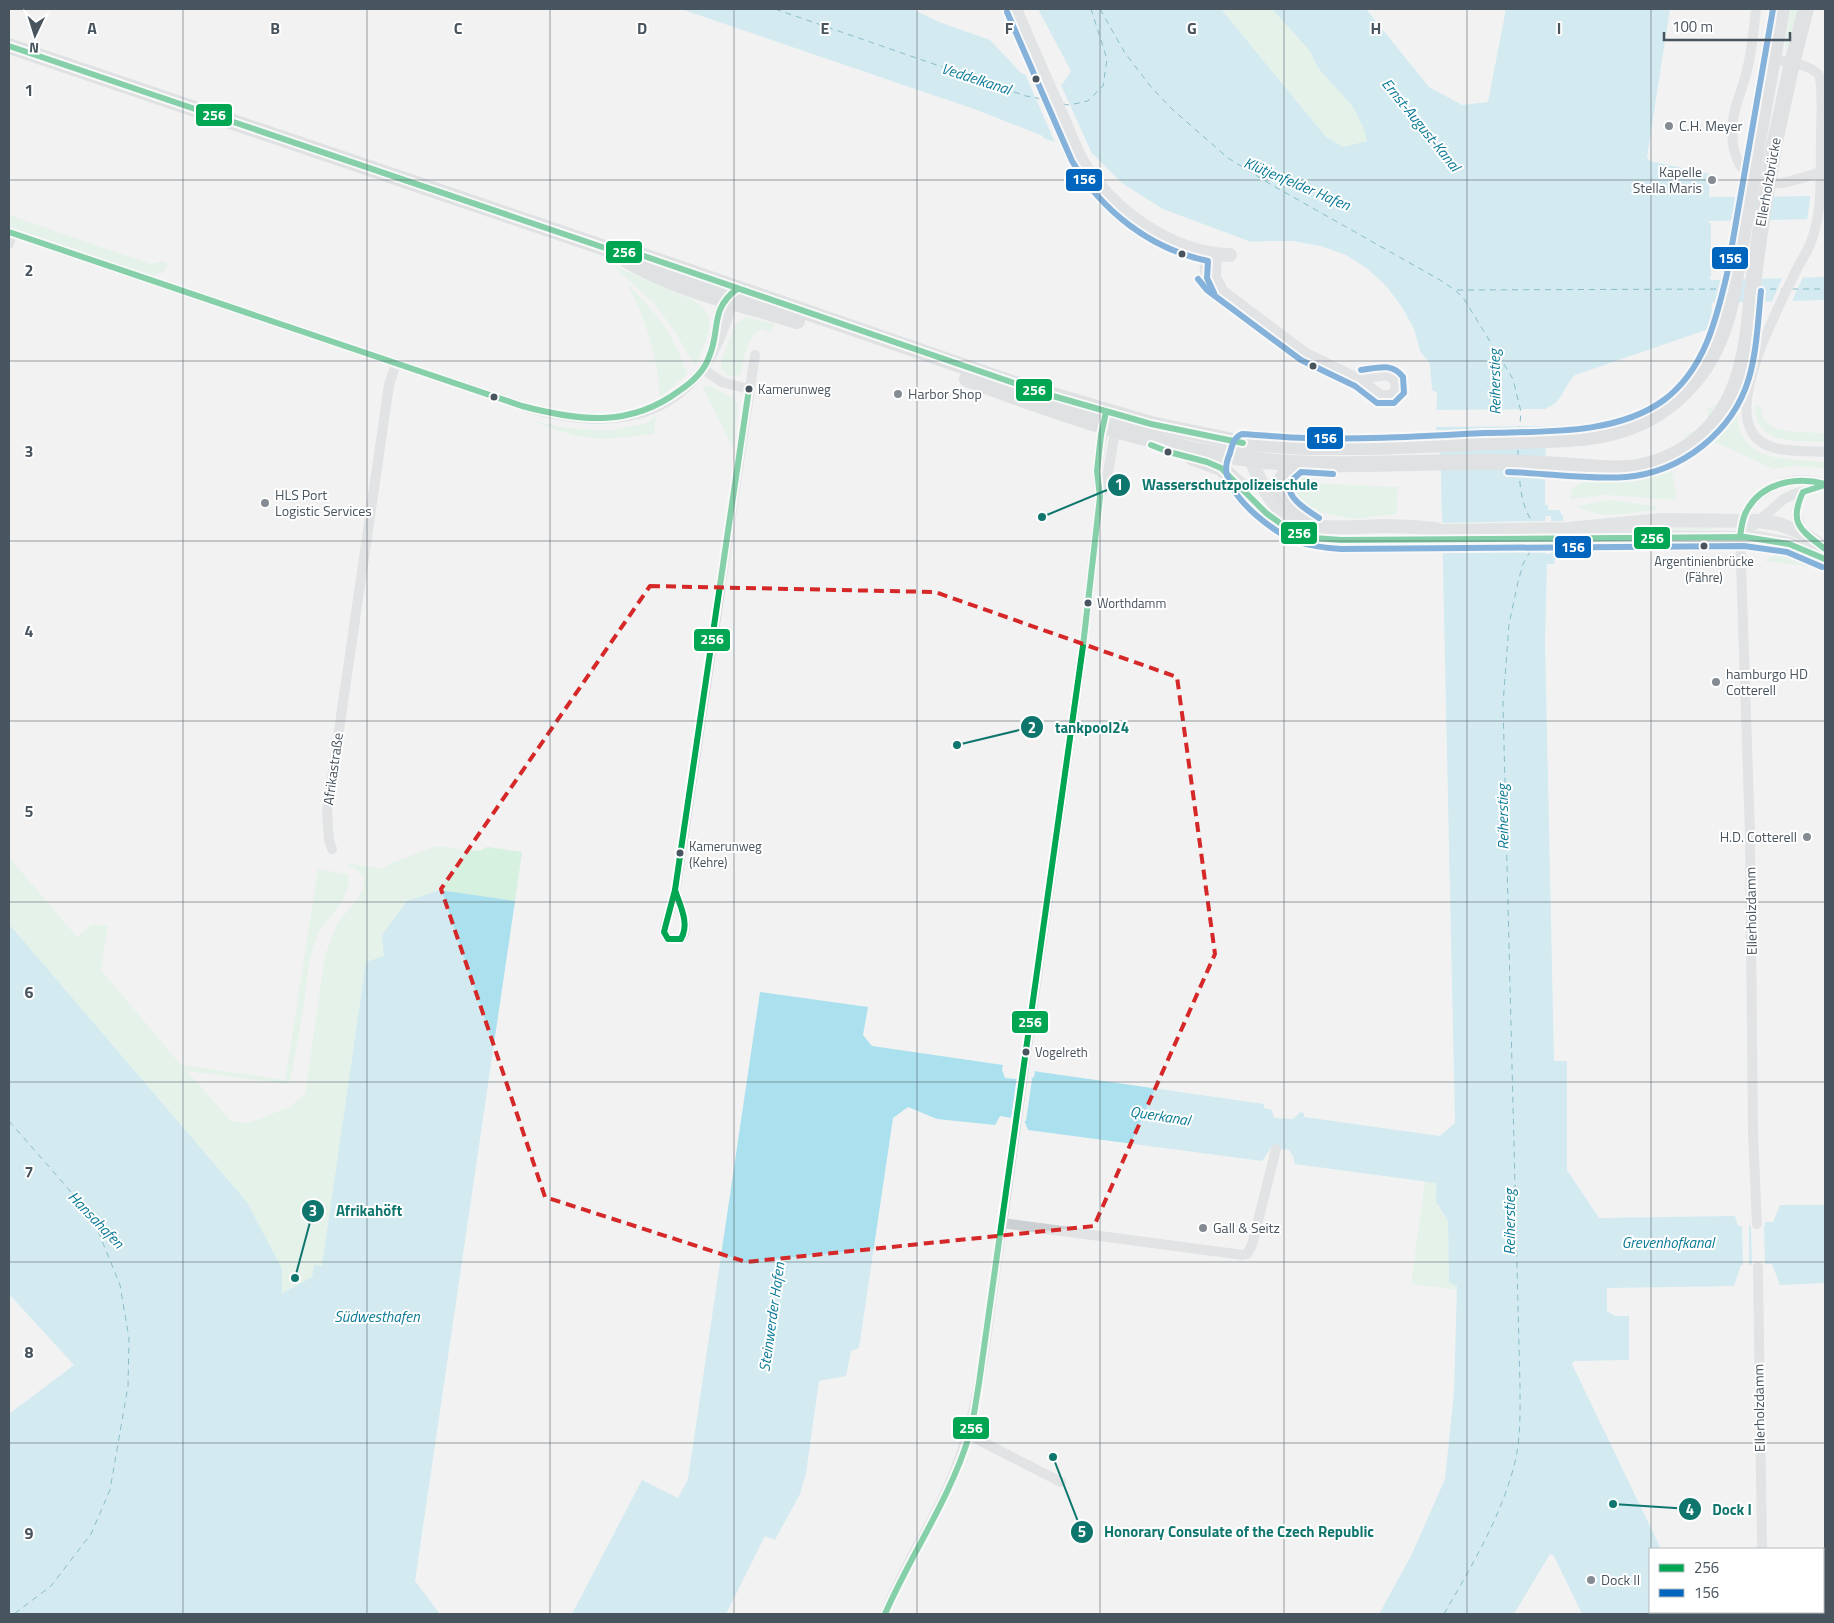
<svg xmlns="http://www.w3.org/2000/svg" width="1834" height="1623" viewBox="0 0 1834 1623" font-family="'Titillium Web',sans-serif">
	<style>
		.green { fill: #d6f1e0 }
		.water { fill: #abe1ee }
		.pier { fill: #f2f2f2 }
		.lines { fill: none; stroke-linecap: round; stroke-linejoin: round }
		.ferry { stroke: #0c7b97; stroke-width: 1; stroke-dasharray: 6 5; stroke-linecap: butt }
		.street { stroke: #cdd0d2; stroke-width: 10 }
		.secondary { stroke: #cdd1d3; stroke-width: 14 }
		.primary { stroke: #c8cdd0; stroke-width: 16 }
		.primary-bridge { stroke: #c8cdd0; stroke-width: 16 }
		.bus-1-casing { stroke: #fff; stroke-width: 10 }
		.bus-2-casing { stroke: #fff; stroke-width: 10 }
		.bus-1 { stroke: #00a651; stroke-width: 6 }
		.bus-2 { stroke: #0065bd; stroke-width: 6 }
		.marked { fill: none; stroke: #d62828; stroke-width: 4; stroke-dasharray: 10 6; stroke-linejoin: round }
		.grid { fill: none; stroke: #48545e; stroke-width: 1; stroke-opacity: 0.55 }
		.bus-dot { fill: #48545e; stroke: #fff; stroke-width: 2 }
		.poi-dot { fill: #848b92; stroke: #fff; stroke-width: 2 }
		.labels { text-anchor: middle; stroke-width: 4; stroke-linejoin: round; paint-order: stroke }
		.bus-label { font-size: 13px; fill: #48545e; stroke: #fff; text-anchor: start }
		.poi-label { font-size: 14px; fill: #48545e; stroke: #fff; text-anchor: start }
		.street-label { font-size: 14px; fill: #48545e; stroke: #fff }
		.water-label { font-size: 15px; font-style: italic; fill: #0c7b97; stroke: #fff }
		.grid-label { font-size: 16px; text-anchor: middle; font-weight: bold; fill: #48545e; stroke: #fff; stroke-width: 4; stroke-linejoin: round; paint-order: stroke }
		.leader { fill: none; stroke: #0f766e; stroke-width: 2 }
		.callout-dot { fill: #0f766e; stroke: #fff; stroke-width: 2 }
		.mark-label { font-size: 15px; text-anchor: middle; font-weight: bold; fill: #fff }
		.callout-label { font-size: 15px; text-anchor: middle; font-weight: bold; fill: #0f766e; stroke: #fff; stroke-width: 4; stroke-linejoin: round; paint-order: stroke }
		.line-badge { stroke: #fff; stroke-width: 2 }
		.badge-label { font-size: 14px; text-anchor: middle; font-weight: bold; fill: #fff }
	</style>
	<rect width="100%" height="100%" fill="#f2f2f2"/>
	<g class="green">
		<path d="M1221 9H1272L1309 50 1319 69 1353 107 1364 129 1367 141 1343 147 1326 137Z"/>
		<path d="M1791 9H1801L1793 40 1786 49 1785 41Z"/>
		<path d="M9 215 151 264 157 262 164 261 168 265 164 271 154 276 9 227Z"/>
		<path d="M611 264 690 299C697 303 705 307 708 315 713 328 701 354 695 366L675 332 655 304Z"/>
		<path d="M628 285C657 313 675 336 687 375L660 397C658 357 646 321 628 285Z"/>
		<path d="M746 317 775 324 770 333 762 329C746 336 745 360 740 375L729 376 721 368V360L736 323Z"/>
		<path d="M702 386H710L735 399 738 407 733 448Z"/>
		<path d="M1738 395C1730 461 1773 458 1824 462L1825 468 1794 466 1773 469 1722 445 1683 434 1702 430 1709 421 1707 409Z"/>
		<path d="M1755 405 1761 407C1762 438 1804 431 1825 433V442C1796 440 1755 446 1755 405Z"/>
		<path d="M656 416 654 434 606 439 575 436 525 419 567 428 596 430H613L647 423Z"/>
		<path d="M1672 470 1677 500 1606 495 1570 499 1573 487 1588 480 1630 479 1659 471Z"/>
		<path d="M1302 471 1310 483 1398 487 1397 514 1354 519 1306 510 1286 490 1294 472Z"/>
		<path d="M1608 500 1656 506 1657 510C1631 512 1600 521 1577 506Z"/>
		<path d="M1712 525V529L1645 530 1617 533 1633 527Z"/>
		<path d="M1778 554 1787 555 1824 568 1764 561Z"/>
		<path d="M436 846 480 851 487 847 522 852 515 901 440 890 384 956 322 1266 314 1265 312 1277 281 1293 247 1202 9 924V857L77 937 92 924 108 926 101 970 181 1065 285 1080 318 869 348 874C354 897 326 917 317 937 308 958 307 983 304 1005 300 1030 295 1055 290 1081L287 1084 187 1071 231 1121 248 1123 289 1107 305 1094 325 955 337 924 357 899 363 888 364 877 356 869 348 866V863L382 869 392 863Z"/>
		<path d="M1425 1180 1436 1183 1435 1193 1438 1207 1448 1221 1449 1282 1457 1285V1290L1411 1284Z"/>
	</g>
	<g class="water">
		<path d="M681 9H912L939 22 990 40 1021 73 1062 85 1071 71 1038 9H1221L1326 137 1343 147 1367 141 1364 129 1353 107 1319 69 1309 50 1272 9H1366L1429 87 1462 105 1488 102 1506 9H1670L1647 157 1650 161 1710 174 1709 197 1825 196V219L1709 221 1708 222 1711 224V276L1709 277 1711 280 1825 277V300L1712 303 1711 325 1706 330 1575 375C1564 385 1562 404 1546 408L1545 505H1548V510H1559L1563 516 1564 559H1555L1554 564H1547L1545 640 1554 1061H1567V1170L1599 1218 1735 1216 1738 1226 1765 1225V1222H1773L1780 1205H1825V1283L1780 1285 1772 1264 1741 1265 1734 1286 1607 1288V1311L1615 1316H1629V1360L1574 1361 1572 1364 1661 1549H1650V1612H1691L1693 1614H1582L1554 1556 1550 1554 1514 1614H1379L1411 1556 1445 1479 1454 1392 1457 1286 1449 1282 1448 1221 1436 1202V1183L1295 1164 1293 1156 1289 1150 1271 1148 1262 1161 1028 1130 1024 1120 1000 1116 995 1125 937 1119 908 1107 893 1118 859 1348 851 1351 846 1376 819 1381 806 1473 800 1494 775 1540 765 1536 726 1614H572L642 1480 678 1498 688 1479 760 992 868 1007 863 1035 872 1046 1003 1065 1002 1070 1005 1078 1028 1080 1034 1077 1035 1071 1040 1072 1264 1104V1108L1272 1110 1274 1118 1293 1119 1300 1112 1304 1113V1117L1440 1136 1455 1123 1440 430H1436L1437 393 1432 390 1430 364 1412 341 1360 284 1333 268 1262 246 1163 209 1122 183 1094 155 1043 138V136L977 110Z"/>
		<path d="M440 890 515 901 415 1581 440 1614H9V1414L74 1365 9 1294V924L247 1202 282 1269V1293L312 1277 314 1265 322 1266 366 962 384 956 382 935 407 901Z"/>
	</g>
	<g class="pier">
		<path d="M1025 74 1061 85 1094 158 1056 145Z"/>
		<path d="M1811 193H1825V221H1807Z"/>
		<path d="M1272 241H1292L1321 246 1346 255 1368 269 1387 287 1402 307 1414 329 1422 358 1383 310 1367 292 1353 280 1331 269 1247 242Z"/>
		<path d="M1804 275 1791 303 1771 304 1783 276Z"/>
		<path d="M1548 409V426L1435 427V410Z"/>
		<path d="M1546 516H1551V521H1566V546L1560 547V554H1553V547H1551V554H1546L1545 547 1440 548 1439 520 1440 523 1545 521Z"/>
		<path d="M1017 1077 1032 1079 1026 1121 1011 1119Z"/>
		<path d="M1751 1224H1764L1765 1266 1752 1267Z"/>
		<path d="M1742 1225H1749V1267H1743Z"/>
	</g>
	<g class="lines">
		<g class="ferry">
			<path d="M775 9 1026 96 1047 100"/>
			<path d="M1100 9 1125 53 1151 87 1173 110 1228 158 1270 184 1440 280 1455 290 1464 299 1513 379 1521 412 1519 434"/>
			<path d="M1063 104 1069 105 1088 101 1103 86 1107 59 1091 9"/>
			<path d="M1759 289H1783"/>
			<path d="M1792 289H1825"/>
			<path d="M1457 290 1725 289"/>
			<path d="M1518 456V448"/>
			<path d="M1519 470C1520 489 1522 507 1533 523"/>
			<path d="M9 1121 92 1216 120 1285 129 1338 128 1386 110 1490 91 1534 51 1586 14 1614"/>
			<path d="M1444 1614C1471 1567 1500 1519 1514 1466 1521 1440 1520 1412 1520 1386L1503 704 1509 624 1518 582 1523 564 1531 550 1546 536 1545 535"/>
		</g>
		<g class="street">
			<path d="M1756 9C1754 29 1752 50 1747 70 1744 85 1737 99 1734 114 1728 150 1738 186 1781 183 1795 181 1809 175 1822 172"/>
			<path d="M1773 59C1786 62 1813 64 1820 77 1823 98 1821 120 1821 141 1820 172 1823 209 1812 239 1809 249 1802 259 1797 269 1780 304 1730 396 1752 432 1765 455 1802 450 1825 452"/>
			<path d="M9 232 522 406C584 425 654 429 699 374 717 352 727 323 734 297"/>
			<path d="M9 244 12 233"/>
			<path d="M1204 252 1205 272 1209 280 1306 353 1360 379 1381 395H1391L1396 389 1395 380 1387 375 1360 379"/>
			<path d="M1217 254 1216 277 1222 288"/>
			<path d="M713 345 719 311 726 296"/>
			<path d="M703 369 722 382 749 389"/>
			<path d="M1099 492 1097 471 1104 422"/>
			<path d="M1803 492C1794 508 1795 519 1805 534"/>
			<path d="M1740 537 1784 499 1794 494 1825 485"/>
			<path d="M332 849 329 840 327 813 389 385 396 363"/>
			<path d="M675 890C679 904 691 927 681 939H668L664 932C665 921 670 912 673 901 677 883 679 864 682 846L755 355"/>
			<path d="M1002 1223 1243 1255 1247 1254 1252 1245 1276 1149"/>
			<path d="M1757 1224 1753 1132 1750 835 1740 533C1741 527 1742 520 1745 514 1753 494 1781 479 1802 480 1810 480 1818 482 1825 484"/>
			<path d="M1758 1267 1762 1549"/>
			<path d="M969 1435 1061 1482"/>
			<path d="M1764 1612V1614"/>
			<path d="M885 1614C901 1570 929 1530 948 1487 968 1442 976 1402 984 1354L1083 646 1100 497 1108 473 1116 425"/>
		</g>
		<g class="secondary">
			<path d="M1015 9C1030 44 1045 79 1061 114 1068 130 1074 148 1083 163 1113 211 1171 254 1230 255"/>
			<path d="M1247 450C1256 470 1263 492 1278 508 1304 535 1352 526 1386 526 1402 526 1419 527 1436 529L1440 531 1568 529 1661 520 1758 521 1779 524 1794 530 1809 537 1825 549"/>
			<path d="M1605 537 1757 538 1789 544 1825 559"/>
		</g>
		<g class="primary">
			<path d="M9 46 611 250 641 255 1015 384 1151 424 1243 443 1306 447H1376L1547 440"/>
			<path d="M1758 142 1782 9"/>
			<path d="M1774 146 1792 63 1806 9"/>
			<path d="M617 254C670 289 736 302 797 321"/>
			<path d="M967 379C1062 415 1163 450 1265 461 1342 468 1419 461 1496 462 1523 463 1549 464 1575 466 1599 468 1624 471 1647 465"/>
			<path d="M1193 458 1221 468 1244 489"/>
			<path d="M1298 463C1261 488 1288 507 1313 525"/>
		</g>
		<g class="primary-bridge">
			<path d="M1547 440C1571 439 1595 438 1618 431 1667 417 1705 380 1722 333 1732 307 1735 279 1740 251 1746 215 1752 179 1758 142"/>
			<path d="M1647 465C1667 460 1684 451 1700 437 1749 395 1747 329 1755 269 1760 228 1767 187 1774 146"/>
		</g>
		<g class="bus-1-casing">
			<g id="bus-1">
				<path d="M9 46 611 250 641 255 1046 394 1151 424 1243 443"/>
				<path d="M9 232 522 406C579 421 629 428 679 391 691 383 704 372 709 357 721 330 709 310 737 289"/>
				<path d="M1151 445 1169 452 1207 462 1221 468 1266 513 1291 531 1314 538 1341 540 1745 537 1789 544 1825 559"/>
				<path d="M1825 485 1803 492C1788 524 1801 530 1825 549"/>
				<path d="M1740 537C1741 529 1742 521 1745 514 1759 483 1795 476 1825 484"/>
				<path d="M675 890C680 906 690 923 681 939H668L664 932 665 928Z"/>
				<path d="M675 890 749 389"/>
				<path d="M885 1614C911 1554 950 1499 969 1436 974 1419 976 1400 979 1383L1083 646 1100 497 1097 471 1101 435 1106 412"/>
			</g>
		</g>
		<g class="bus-2-casing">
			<g id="bus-2">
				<path d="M1773 9 1727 274C1716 321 1704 370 1664 400 1615 436 1541 431 1484 433 1425 436 1365 440 1306 438 1285 438 1263 435 1242 434 1234 437 1232 445 1230 453 1227 460 1225 468 1227 475 1234 502 1274 533 1299 542 1313 547 1327 548 1341 549L1744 546 1787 552 1822 567"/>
				<path d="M1007 12 1072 161C1102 211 1150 249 1208 261L1207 278 1214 293"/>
				<path d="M1198 279 1207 290 1301 360 1355 386 1377 403H1394L1404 393 1403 377C1392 362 1377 368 1361 370"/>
				<path d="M1508 472C1547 473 1587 480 1626 477 1682 472 1733 432 1749 378 1757 350 1758 320 1761 291"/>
				<path d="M1319 518C1307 510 1287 499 1289 483L1301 472 1333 474"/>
			</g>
		</g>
		<use href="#bus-1" class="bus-1"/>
		<use href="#bus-2" class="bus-2"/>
	</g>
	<path d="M0 0H1834V1623H0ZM650 586 935 592 1177 677 1215 954 1094 1226 746 1262 545 1197 441 889Z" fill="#f2f2f2" fill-opacity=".55" fill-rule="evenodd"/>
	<path class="marked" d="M650 586 935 592 1177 677 1215 954 1094 1226 746 1262 545 1197 441 889Z"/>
	<path class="grid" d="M183 9V1614M367 9V1614M550 9V1614M734 9V1614M917 9V1614M1100 9V1614M1284 9V1614M1467 9V1614M1651 9V1549M9 180H1825M9 361H1825M9 541H1825M9 721H1825M9 902H1825M9 1082H1825M9 1262H1825M9 1443H1825M1651 1612V1614"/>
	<g class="bus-dot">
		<circle cx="1036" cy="79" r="4.5"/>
		<circle cx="1182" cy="254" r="4.5"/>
		<circle cx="1313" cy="366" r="4.5"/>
		<circle cx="749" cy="389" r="4.5"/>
		<circle cx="494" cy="397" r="4.5"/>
		<circle cx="1168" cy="452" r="4.5"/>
		<circle cx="1704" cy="546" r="4.5"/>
		<circle cx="1088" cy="603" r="4.5"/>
		<circle cx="680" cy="853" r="4.5"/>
		<circle cx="1026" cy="1052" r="4.5"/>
	</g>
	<g class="poi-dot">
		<circle cx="1669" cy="126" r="5"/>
		<circle cx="1712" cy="180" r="5"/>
		<circle cx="898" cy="394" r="5"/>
		<circle cx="265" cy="503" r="5"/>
		<circle cx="1716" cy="682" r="5"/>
		<circle cx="1807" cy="837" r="5"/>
		<circle cx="1203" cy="1228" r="5"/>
		<circle cx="1591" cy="1580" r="5"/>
	</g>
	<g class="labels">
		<g class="bus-label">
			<text x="758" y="394">Kamerunweg</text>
			<text x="1704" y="566" text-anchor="middle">Argentinienbrücke<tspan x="1704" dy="16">(Fähre)</tspan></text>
			<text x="1097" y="608">Worthdamm</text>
			<text x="689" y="851">Kamerunweg<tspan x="689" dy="16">(Kehre)</tspan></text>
			<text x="1035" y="1057">Vogelreth</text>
		</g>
		<g class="poi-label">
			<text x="1679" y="131">C.H. Meyer</text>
			<text x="1702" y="177" text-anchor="end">Kapelle<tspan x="1702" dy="16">Stella Maris</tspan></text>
			<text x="908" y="399">Harbor Shop</text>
			<text x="275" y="500">HLS Port<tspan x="275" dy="16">Logistic Services</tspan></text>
			<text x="1726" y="679">hamburgo HD<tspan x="1726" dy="16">Cotterell</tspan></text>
			<text x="1797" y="842" text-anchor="end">H.D. Cotterell</text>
			<text x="1213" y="1233">Gall &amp; Seitz</text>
			<text x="1601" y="1585">Dock II</text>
		</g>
		<g class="street-label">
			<text transform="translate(1768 182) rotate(-80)" y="5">Ellerholzbrücke</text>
			<text transform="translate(333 769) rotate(-82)" y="5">Afrikastraße</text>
			<text transform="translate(1751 911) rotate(-91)" y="5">Ellerholzdamm</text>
			<text transform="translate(1759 1408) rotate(-91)" y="5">Ellerholzdamm</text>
		</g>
		<g class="water-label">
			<text transform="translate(976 79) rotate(18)" y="5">Veddelkanal</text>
			<text transform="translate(1421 125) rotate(51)" y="5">Ernst-August-Kanal</text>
			<text transform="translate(1297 184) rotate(23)" y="5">Klütjenfelder Hafen</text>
			<text transform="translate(1495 382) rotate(-91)" y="5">Reiherstieg</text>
			<text transform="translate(1503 817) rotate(-91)" y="5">Reiherstieg</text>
			<text transform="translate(1160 1116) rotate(9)" y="5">Querkanal</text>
			<text transform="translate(96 1220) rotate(46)" y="5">Hansahafen</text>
			<text transform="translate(1510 1222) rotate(-90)" y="5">Reiherstieg</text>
			<text x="1668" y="1248">Grevenhofkanal</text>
			<text x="377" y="1322">Südwesthafen</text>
			<text transform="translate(772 1317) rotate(-82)" y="5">Steinwerder Hafen</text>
		</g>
	</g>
	<g class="grid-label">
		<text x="92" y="34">A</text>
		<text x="275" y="34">B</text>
		<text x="458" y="34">C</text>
		<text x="642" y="34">D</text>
		<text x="825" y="34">E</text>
		<text x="1009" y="34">F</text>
		<text x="1192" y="34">G</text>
		<text x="1376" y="34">H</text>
		<text x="1559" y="34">I</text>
		<text x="29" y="96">1</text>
		<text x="29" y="276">2</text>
		<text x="29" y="457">3</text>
		<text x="29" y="637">4</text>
		<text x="29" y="817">5</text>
		<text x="29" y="998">6</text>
		<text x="29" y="1178">7</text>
		<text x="29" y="1358">8</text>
		<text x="29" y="1539">9</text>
	</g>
	<path class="leader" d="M1042 517L1119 485M957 745L1032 727M295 1278L313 1211M1613 1504L1690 1509M1053 1457L1082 1532"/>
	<g class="callout-dot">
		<circle cx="1042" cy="517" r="5"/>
		<circle cx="957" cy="745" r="5"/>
		<circle cx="295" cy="1278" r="5"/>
		<circle cx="1613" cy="1504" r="5"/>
		<circle cx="1053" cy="1457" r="5"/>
		<circle cx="1119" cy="485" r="12"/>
		<circle cx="1032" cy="727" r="12"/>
		<circle cx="313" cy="1211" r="12"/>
		<circle cx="1690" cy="1509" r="12"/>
		<circle cx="1082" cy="1532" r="12"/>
	</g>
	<g class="mark-label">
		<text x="1119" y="490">1</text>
		<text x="1032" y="733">2</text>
		<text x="313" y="1216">3</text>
		<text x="1690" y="1515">4</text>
		<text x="1082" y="1537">5</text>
	</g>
	<g class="callout-label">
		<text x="1230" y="490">Wasserschutzpolizeischule</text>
		<text x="1092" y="733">tankpool24</text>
		<text x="369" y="1216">Afrikahöft</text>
		<text x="1732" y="1515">Dock I</text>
		<text x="1239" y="1537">Honorary Consulate of the Czech Republic</text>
	</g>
	<g class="line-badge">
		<rect x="195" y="103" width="38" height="24" rx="5" fill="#00a651"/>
		<rect x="1065" y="168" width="38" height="24" rx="5" fill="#0065bd"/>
		<rect x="605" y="240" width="38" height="24" rx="5" fill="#00a651"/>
		<rect x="1711" y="246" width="38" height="24" rx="5" fill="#0065bd"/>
		<rect x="1015" y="378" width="38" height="24" rx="5" fill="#00a651"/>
		<rect x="1306" y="426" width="38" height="24" rx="5" fill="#0065bd"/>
		<rect x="1280" y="521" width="38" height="24" rx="5" fill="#00a651"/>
		<rect x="1633" y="526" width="38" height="24" rx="5" fill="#00a651"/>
		<rect x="1554" y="535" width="38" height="24" rx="5" fill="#0065bd"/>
		<rect x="693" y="628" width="38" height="24" rx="5" fill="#00a651"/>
		<rect x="1011" y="1010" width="38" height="24" rx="5" fill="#00a651"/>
		<rect x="952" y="1416" width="38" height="24" rx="5" fill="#00a651"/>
	</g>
	<g class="badge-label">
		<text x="214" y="120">256</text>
		<text x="1084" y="184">156</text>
		<text x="624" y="257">256</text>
		<text x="1730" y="263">156</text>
		<text x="1034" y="395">256</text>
		<text x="1325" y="443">156</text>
		<text x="1299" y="538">256</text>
		<text x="1652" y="543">256</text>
		<text x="1573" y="552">156</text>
		<text x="712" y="644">256</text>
		<text x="1030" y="1027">256</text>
		<text x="971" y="1433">256</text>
	</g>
	<rect width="1834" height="1623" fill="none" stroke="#48545e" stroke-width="20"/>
	<rect x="1649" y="1548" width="175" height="65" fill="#ffffff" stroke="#b6bbbf"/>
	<rect x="1659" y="1564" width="25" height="8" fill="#00a651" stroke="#b6bbbf"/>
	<text x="1694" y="1573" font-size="15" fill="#48545e">256</text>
	<rect x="1659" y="1589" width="25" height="8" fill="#0065bd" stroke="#b6bbbf"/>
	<text x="1694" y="1598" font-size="15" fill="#48545e">156</text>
	<g transform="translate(35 35) rotate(184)" stroke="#ffffff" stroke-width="4" paint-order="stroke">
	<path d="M0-4L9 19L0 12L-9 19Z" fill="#48545e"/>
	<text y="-8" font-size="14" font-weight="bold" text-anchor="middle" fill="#48545e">N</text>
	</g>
	<path d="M1664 32v8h126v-8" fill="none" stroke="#48545e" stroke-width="2.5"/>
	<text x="1672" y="32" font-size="15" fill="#48545e" stroke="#ffffff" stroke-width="4" paint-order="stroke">100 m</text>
</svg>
